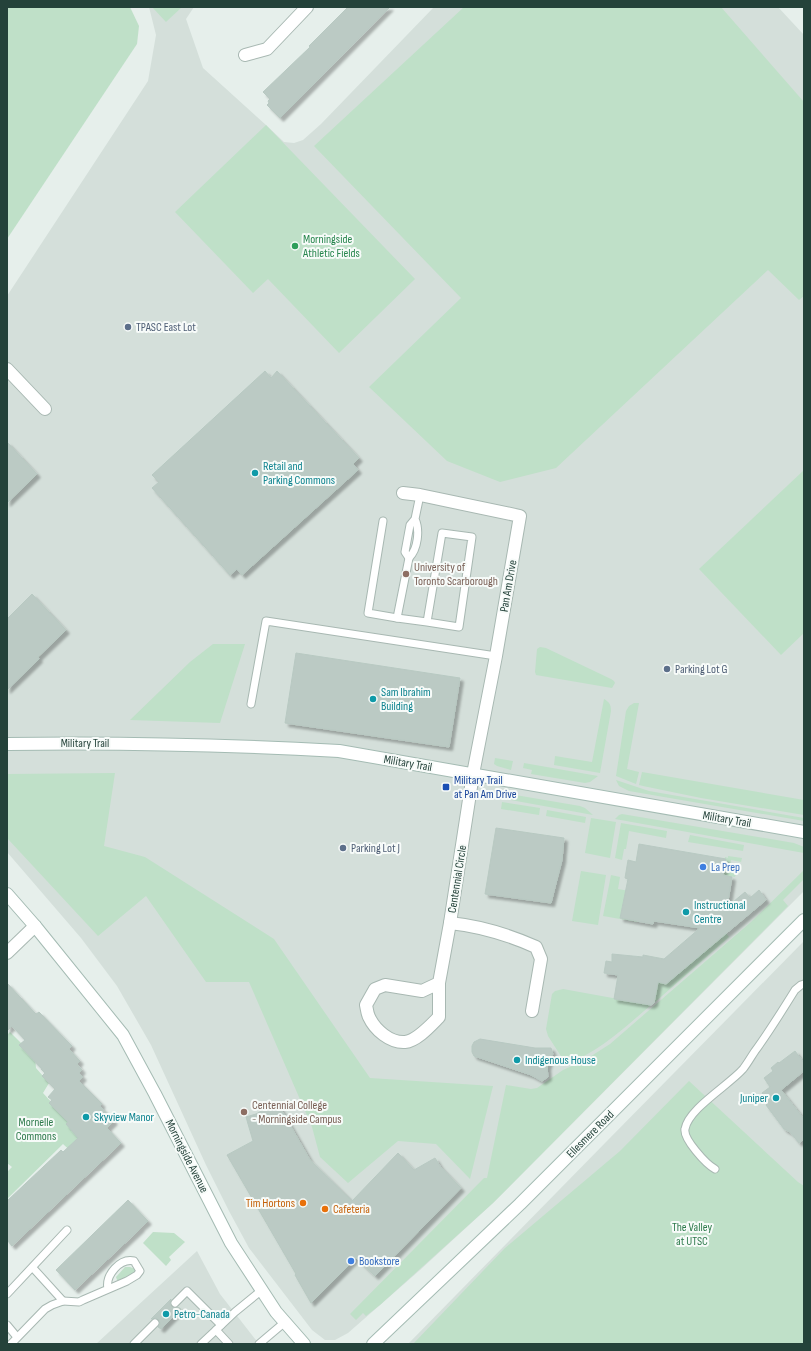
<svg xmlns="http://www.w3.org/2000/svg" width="811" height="1351" viewBox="0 0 811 1351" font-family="'Sofia Sans Condensed',sans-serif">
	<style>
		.built { fill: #d4dfda }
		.green { fill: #bfe0c8 }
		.building { fill: #bbcac4; stroke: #b8c9c2; filter: url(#shadow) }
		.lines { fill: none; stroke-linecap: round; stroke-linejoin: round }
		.lane-casing { stroke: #a8b8b2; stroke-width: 9 }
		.street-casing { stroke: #a8b8b2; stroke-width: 14 }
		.secondary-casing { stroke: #a4bbb3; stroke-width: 14 }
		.lane { stroke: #fff; stroke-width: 7 }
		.street { stroke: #fff; stroke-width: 12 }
		.secondary { stroke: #fff; stroke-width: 12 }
		.leisure-dot { fill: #2e9e5b; stroke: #f7fbf9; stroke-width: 1.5 }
		.service-dot { fill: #5c6f8a; stroke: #f7fbf9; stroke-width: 1.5 }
		.culture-dot { fill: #0f9aa8; stroke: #f7fbf9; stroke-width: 1.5 }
		.education-dot { fill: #8d6e63; stroke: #f7fbf9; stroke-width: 1.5 }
		.transit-dot { fill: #1a4fb4; stroke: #f7fbf9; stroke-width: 1.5 }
		.shop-dot { fill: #3f7fe0; stroke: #f7fbf9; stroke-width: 1.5 }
		.food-dot { fill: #e8710a; stroke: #f7fbf9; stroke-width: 1.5 }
		.labels { text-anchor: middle; stroke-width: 4; stroke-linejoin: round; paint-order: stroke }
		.leisure-label { font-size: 12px; fill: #27864d; stroke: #f7fbf9; text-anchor: start }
		.service-label { font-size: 12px; fill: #4e5e75; stroke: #f7fbf9; text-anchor: start }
		.culture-label { font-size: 12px; fill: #0d838f; stroke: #f7fbf9; text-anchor: start }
		.education-label { font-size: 12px; fill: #785e54; stroke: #f7fbf9; text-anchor: start }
		.street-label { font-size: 12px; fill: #24423a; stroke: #f7fbf9 }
		.transit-label { font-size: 12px; fill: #164399; stroke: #f7fbf9; text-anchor: start }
		.shop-label { font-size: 12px; fill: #366cbe; stroke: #f7fbf9; text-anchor: start }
		.park-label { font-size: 12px; fill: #2d7a4b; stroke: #f7fbf9 }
		.food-label { font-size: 12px; fill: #c56008; stroke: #f7fbf9; text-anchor: end }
	</style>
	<defs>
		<filter id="shadow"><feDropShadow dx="3.5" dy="3.5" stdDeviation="1" flood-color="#0004"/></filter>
	</defs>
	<rect width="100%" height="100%" fill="#e6efeb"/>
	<g class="built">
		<path d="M149 7H194L186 19 203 68 266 125 284 142 294 143 303 140 321 124 434 7H778L804 35V891L493 1203 420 1270 348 1333 335 1340H325L312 1330 249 1248 229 1211 206 1165 151 1045 117 986 81 938 7 852V296L148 81 156 35Z"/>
		<path d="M804 941V1344H408L606 1142Z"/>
		<path d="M197 1251 220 1294 259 1344H96Z"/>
	</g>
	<g class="green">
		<path d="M7 7H130L139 26 137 44 7 239Z"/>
		<path d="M152 7H182L166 22Z"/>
		<path d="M464 7H721L804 102V296L799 300 768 270 556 468 500 482 447 461 369 387 461 298 314 146Z"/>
		<path d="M266 125 415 279 339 353 268 279 253 293 175 212Z"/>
		<path d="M804 470V633L781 655 699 569Z"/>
		<path d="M213 644H245L220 723 130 720 190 662Z"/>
		<path d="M540 647 546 648 611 679 614 681 615 683 612 688 606 687 536 675 535 672 537 649Z"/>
		<path d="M604 699C609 702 611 704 611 711L600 773 554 765 555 756 592 762Z"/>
		<path d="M634 703H639L627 769 639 772 636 784 616 776 626 711 629 706Z"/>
		<path d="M495 758 513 761 511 770 497 766 494 764Z"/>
		<path d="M524 763 598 776 590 782 585 783 531 774 532 770 523 768Z"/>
		<path d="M642 772 804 800V815L701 798 643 786 639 785Z"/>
		<path d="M115 773 104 846 145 857 274 939 370 1078 493 1086 470 1179 436 1144 398 1141 348 1183 320 1157 312 1127 249 982H206L146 896 98 936 7 838V774Z"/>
		<path d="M616 780 649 791 804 818V821L629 791 619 786Z"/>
		<path d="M492 791 580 806 585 808 593 815 488 796 490 792Z"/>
		<path d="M502 802 540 808 539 815 501 809Z"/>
		<path d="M547 810 586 817 585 823 546 816Z"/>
		<path d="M622 814 794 843 804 847V853L615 819 619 815Z"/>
		<path d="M591 818 616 822 610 858 585 853Z"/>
		<path d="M621 823 667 831 666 838 629 831 626 849H624L622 860 615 858Z"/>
		<path d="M690 835 744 845 743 851 688 842Z"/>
		<path d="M728 856 742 858 741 862 731 860 729 872 736 874 735 877 723 875 726 860 725 859V857L728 858Z"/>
		<path d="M804 870V879L783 900 788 906 493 1203 380 1305 366 1316 363 1313 356 1320 350 1314 484 1178H487L506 1085 531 1089 537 1088 563 1070 585 1060 610 1044 751 922Z"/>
		<path d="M581 871 606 875 598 925 572 921Z"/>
		<path d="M611 875 620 877 618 889 635 892 637 922 603 916Z"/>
		<path d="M726 933 729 937 654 1003 658 982 666 983Z"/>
		<path d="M563 989 651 1005C624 1028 599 1052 566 1064L548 1036 546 1029 552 994 555 991Z"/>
		<path d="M10 1032 35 1057 36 1068 49 1083 43 1093 88 1143 75 1155 63 1144 7 1199V1172L12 1167 7 1163V1035Z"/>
		<path d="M689 1081 798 1182 804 1186V1344H413L505 1248 620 1151Z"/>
		<path d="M153 1232 174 1233 185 1242 169 1257 171 1260 166 1266 143 1243Z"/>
		<path d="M125 1267H130L135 1269V1273L122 1280H117L116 1277Z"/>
	</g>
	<g class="building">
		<path d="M348 7H390L280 118 267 105 269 103 268 101 270 99 263 92 310 47 309 46Z"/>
		<path d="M265 371 271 378 277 371 359 458 353 464 358 470 242 575 237 569 230 575 152 488 159 482 152 475Z"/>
		<path d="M7 442 37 474 7 503Z"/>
		<path d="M32 594 66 630 38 657 39 659 7 690V619Z"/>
		<path d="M296 653 460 678 449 747 285 723Z"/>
		<path d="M496 828 564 838 562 860 551 903 485 894Z"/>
		<path d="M639 844 726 859 723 875 732 877 727 907 745 892 750 898 759 890 766 900 666 984 658 982 654 1003 651 1005 614 999 618 975 604 973 606 961 612 962V954L643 957V955L664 959 700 928 654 921 653 924 620 918 628 879 625 878 628 860 636 862Z"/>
		<path d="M7 983 36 1014 39 1012 72 1046 69 1049 80 1061 77 1064 82 1070 79 1073 83 1077 79 1081 102 1104 100 1106 114 1121 107 1128 121 1143 12 1246 7 1240V1201L61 1150 63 1152 78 1138 66 1124 68 1122 49 1103 52 1100 48 1097 55 1089 42 1076 45 1073 41 1069H42L19 1045 25 1040 12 1026 7 1031Z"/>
		<path d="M480 1039 535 1048H551L553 1054 550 1058 547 1067 548 1077 542 1081 531 1075 474 1056 472 1052V1046L474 1042Z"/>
		<path d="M795 1051 804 1063V1071L781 1090 804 1119V1139L799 1143 790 1132 784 1129 766 1105 769 1102 762 1093 770 1087 764 1078 773 1071 771 1068 778 1062 779 1063Z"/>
		<path d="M277 1102 310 1160 352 1201 398 1153 414 1170 435 1158 440 1166 461 1188 375 1276 356 1258 311 1303 295 1275 296 1274 227 1155 253 1141 246 1117 256 1114Z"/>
		<path d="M128 1200 148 1221 140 1228H141L75 1290 56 1270Z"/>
		<path d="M171 1299 170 1304 171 1306 174 1308 178 1307 181 1309 161 1329 158 1327 160 1324 159 1320 156 1318 151 1319Z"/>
	</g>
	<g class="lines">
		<g class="lane-casing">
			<g id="lane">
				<path d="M415 519C420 530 418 549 409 558L405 552 410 525 415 519 420 495"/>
				<path d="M383 521 368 613 397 618 409 558"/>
				<path d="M397 618 427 622 442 533 472 537 459 627 427 622"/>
				<path d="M251 704 266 621 496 656"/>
				<path d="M715 1169C706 1164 683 1139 685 1129 688 1109 729 1085 743 1069 747 1064 751 1057 755 1051 769 1032 782 1011 795 990L801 985 804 984"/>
				<path d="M7 1294 67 1230"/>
				<path d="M63 1301 79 1302 83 1300 127 1281 137 1275 140 1271 134 1261C120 1258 105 1275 108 1289"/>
				<path d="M175 1303 187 1291 221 1325"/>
				<path d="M7 1325 17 1337"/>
				<path d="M11 1344 45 1309 52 1305 63 1301 33 1268"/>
				<path d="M134 1344 155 1323"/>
				<path d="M201 1344 216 1330"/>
				<path d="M229 1344 216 1330 235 1312 262 1290"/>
				<path d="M259 1344 285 1322"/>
			</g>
		</g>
		<g class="street-casing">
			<g id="street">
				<path d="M245 55 267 49 307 7"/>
				<path d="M7 369 45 409"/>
				<path d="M403 493 420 495 520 516 496 656 473 774 450 923 439 983V1017C431 1025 417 1041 405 1042 390 1043 375 1030 369 1017 367 1013 367 1009 366 1005L375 989 385 985 422 991 439 983"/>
				<path d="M450 923C479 926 509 935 536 947L541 959 532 1011"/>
				<path d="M7 953 35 926"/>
			</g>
		</g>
		<g class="secondary-casing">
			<g id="secondary">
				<path d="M7 744C118 742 229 745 339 751L804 832"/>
				<path d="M7 894 35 926 123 1035 155 1094 231 1243 276 1312 304 1344"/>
				<path d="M373 1344 520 1204 804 920"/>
			</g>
		</g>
		<use href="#lane" class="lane"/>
		<use href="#street" class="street"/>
		<use href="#secondary" class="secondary"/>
	</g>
	<circle class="leisure-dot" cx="295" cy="246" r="4"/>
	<g class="service-dot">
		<circle cx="128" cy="327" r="4"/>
		<circle cx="667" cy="669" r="4"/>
		<circle cx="343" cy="848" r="4"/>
	</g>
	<g class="culture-dot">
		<circle cx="255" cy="473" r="4"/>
		<circle cx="373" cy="699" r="4"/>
		<circle cx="686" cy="912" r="4"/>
		<circle cx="517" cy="1060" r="4"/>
		<circle cx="776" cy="1098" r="4"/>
		<circle cx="86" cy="1117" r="4"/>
		<circle cx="166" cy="1314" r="4"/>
	</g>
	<g class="education-dot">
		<circle cx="406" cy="574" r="4"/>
		<circle cx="244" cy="1112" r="4"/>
	</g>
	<rect class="transit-dot" x="442" y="783" width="8" height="8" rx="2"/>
	<g class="shop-dot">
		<circle cx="703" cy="867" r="4"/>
		<circle cx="351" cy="1261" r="4"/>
	</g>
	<g class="food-dot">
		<circle cx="303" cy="1203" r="4"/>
		<circle cx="325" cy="1209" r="4"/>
	</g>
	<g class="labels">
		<g class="leisure-label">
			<text x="303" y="243">Morningside<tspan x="303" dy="14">Athletic Fields</tspan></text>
		</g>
		<g class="service-label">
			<text x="136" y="331">TPASC East Lot</text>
			<text x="675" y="673">Parking Lot G</text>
			<text x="351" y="852">Parking Lot J</text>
		</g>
		<g class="culture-label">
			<text x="263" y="470">Retail and<tspan x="263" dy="14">Parking Commons</tspan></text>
			<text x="381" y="696">Sam Ibrahim<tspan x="381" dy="14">Building</tspan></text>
			<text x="694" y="909">Instructional<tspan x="694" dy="14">Centre</tspan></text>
			<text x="525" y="1064">Indigenous House</text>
			<text x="768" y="1102" text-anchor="end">Juniper</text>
			<text x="94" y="1121">Skyview Manor</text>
			<text x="174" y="1318">Petro-Canada</text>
		</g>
		<g class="education-label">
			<text x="414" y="571">University of<tspan x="414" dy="14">Toronto Scarborough</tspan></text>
			<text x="252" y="1109">Centennial College<tspan x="252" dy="14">- Morningside Campus</tspan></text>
		</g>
		<g class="street-label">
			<text transform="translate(508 586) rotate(-80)" y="4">Pan Am Drive</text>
			<text x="85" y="747">Military Trail</text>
			<text transform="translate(408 763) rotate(10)" y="4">Military Trail</text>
			<text transform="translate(727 819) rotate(10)" y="4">Military Trail</text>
			<text transform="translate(457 879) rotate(-81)" y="4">Centennial Circle</text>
			<text transform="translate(590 1134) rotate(-45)" y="4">Ellesmere Road</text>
			<text transform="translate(187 1156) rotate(63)" y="4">Morningside Avenue</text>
		</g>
		<g class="transit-label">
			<text x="454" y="784">Military Trail<tspan x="454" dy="14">at Pan Am Drive</tspan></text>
		</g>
		<g class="shop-label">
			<text x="711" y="871">La Prep</text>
			<text x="359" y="1265">Bookstore</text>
		</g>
		<g class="park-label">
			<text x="36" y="1126">Mornelle<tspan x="36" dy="14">Commons</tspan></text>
			<text x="692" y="1231">The Valley<tspan x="692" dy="14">at UTSC</tspan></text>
		</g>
		<g class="food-label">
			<text x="295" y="1207">Tim Hortons</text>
			<text x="333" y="1213" text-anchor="start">Cafeteria</text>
		</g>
	</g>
	<rect width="811" height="1351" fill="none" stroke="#24423a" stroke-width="16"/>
</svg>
